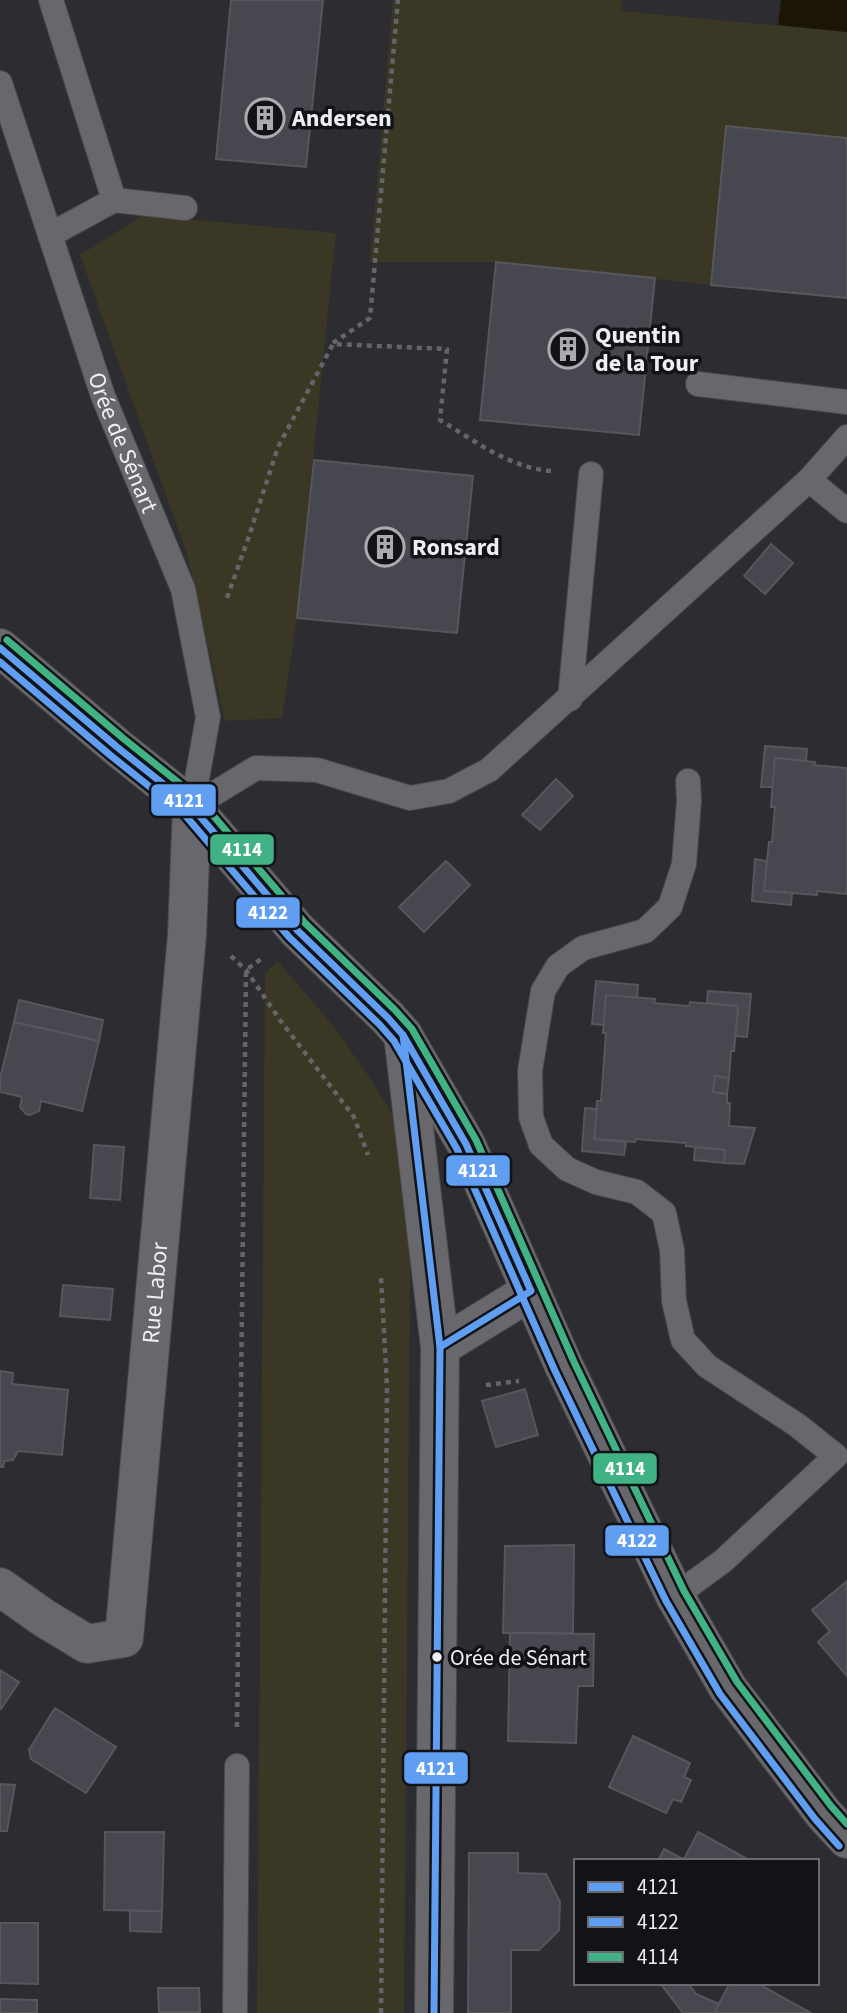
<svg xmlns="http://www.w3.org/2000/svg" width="847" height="2013" viewBox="0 0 847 2013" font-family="'Source Sans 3',sans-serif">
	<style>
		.green { fill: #3a3724 }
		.water { fill: #1a1504 }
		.building { fill: #474750; stroke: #56565b; stroke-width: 2 }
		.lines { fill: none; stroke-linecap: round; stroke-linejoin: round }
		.lane-casing { stroke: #48494d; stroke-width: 26 }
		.street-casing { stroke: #48494d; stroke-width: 40 }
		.secondary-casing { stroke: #48494d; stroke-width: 40 }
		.path { stroke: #656569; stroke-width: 4.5; stroke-dasharray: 5 5; stroke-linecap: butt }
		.lane { stroke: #68686c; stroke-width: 24 }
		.street { stroke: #68686c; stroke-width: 38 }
		.secondary { stroke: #68686c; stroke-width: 38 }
		.bus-1-casing { stroke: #121317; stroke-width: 12 }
		.bus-2-casing { stroke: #121317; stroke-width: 12 }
		.bus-3-casing { stroke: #121317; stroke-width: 12 }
		.bus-1 { stroke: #609ef1; stroke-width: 7 }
		.bus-2 { stroke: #609ef1; stroke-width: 7 }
		.bus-3 { stroke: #40b284; stroke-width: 7 }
		.bus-dot { fill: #eeeff6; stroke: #121317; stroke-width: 2.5 }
		.labels { text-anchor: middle; stroke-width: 7; stroke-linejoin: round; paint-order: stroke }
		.bus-label { font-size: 22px; fill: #eeeff6; stroke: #121317; text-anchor: start }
		.poi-label { font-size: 24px; font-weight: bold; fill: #eeeff6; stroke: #121317; text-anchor: start }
		.street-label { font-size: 24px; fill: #eeeff6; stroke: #121317 }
		.line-badge { stroke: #121317; stroke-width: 2.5 }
		.badge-label { font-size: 19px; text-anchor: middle; font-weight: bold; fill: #fff }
	</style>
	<rect width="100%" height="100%" fill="#2c2c31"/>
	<g class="green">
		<path d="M393 0H622L621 11 847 32V138L726 126 711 285 496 262H370Z"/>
		<path d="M143 215 336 233 297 618 282 718 225 721 187 554 80 255Z"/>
		<path d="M278 961 335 1028 372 1081 398 1123 411 1172 404 2013H257L265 973Z"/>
	</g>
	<path class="water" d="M781 0H847V32L778 25Z"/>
	<g class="building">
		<path d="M231 0H323L306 167 216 159Z"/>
		<path d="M726 126 847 138V298L711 285Z"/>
		<path d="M496 262 655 278 639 435 480 420Z"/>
		<path d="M314 460 473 476 457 633 297 618Z"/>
		<path d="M771 544 793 563 765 594 744 576Z"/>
		<path d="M765 746 807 749 806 761 775 758 773 787H761Z"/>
		<path d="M775 758 815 762 814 765 847 768V894L817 891V895L764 891 769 842H772L775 807H771Z"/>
		<path d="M556 779 573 796 540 830 522 815Z"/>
		<path d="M755 859 767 861 764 891 792 893 791 905 752 901Z"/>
		<path d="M446 861 470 885 424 932 399 907Z"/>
		<path d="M596 981 638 985 637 998 606 995 604 1025 592 1024Z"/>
		<path d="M708 991 751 994 747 1037 736 1036 738 1006 707 1003Z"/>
		<path d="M606 995 655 999 654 1003 689 1006 690 1002 738 1006 734 1051H731L729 1078 715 1076 713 1092 727 1094V1103H730L729 1126 755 1128 744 1164 724 1163 725 1150 686 1146V1143L635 1139V1142L594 1139 597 1101H601L606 1033H603Z"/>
		<path d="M19 1000 103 1020 99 1041 14 1022Z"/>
		<path d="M14 1022 99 1041 82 1111 41 1101 39 1111 30 1115 26 1114 20 1107 22 1097 0 1092V1078Z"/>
		<path d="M715 1076 729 1078 727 1094 713 1092Z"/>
		<path d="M585 1108 597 1109 594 1139 626 1142 624 1155 582 1151Z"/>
		<path d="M94 1145 124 1147 120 1200 90 1198Z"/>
		<path d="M695 1147 725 1150 724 1163 694 1160Z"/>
		<path d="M63 1285 113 1289 110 1320 60 1316Z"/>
		<path d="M0 1371 13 1373 12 1384 68 1390 62 1455 18 1451 13 1460 4 1461 3 1467H0Z"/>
		<path d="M525 1389 538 1435 496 1447 482 1401Z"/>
		<path d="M574 1545 573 1633H503L505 1546Z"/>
		<path d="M847 1581V1676L818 1642 830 1631 812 1610Z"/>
		<path d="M510 1633 594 1634 593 1686H578L576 1743 508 1741Z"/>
		<path d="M0 1670 19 1682 1 1709 0 1708Z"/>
		<path d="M55 1708 116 1747 86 1793 31 1759 29 1750Z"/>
		<path d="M633 1736 690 1763 684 1777 691 1780 681 1802 673 1799 666 1813 609 1787Z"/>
		<path d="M0 1784 15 1785 7 1831H0Z"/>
		<path d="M105 1832H164L162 1911 104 1910Z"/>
		<path d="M698 1832 751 1861H683Z"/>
		<path d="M664 1849 683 1859V1861H658Z"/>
		<path d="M469 1853H518V1873L546 1874 560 1902 559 1930 539 1950H511V2013H468Z"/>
		<path d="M130 1911H162L161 1932 130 1931Z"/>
		<path d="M0 1923H38V1984L0 1983Z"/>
		<path d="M660 1983H688L696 1994 719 2004 714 2013H683Z"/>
		<path d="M730 1983H757L811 2013H714Z"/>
		<path d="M158 1988H199L200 2012H159Z"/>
		<path d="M0 1999 37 2000V2013H0Z"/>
	</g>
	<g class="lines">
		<g class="lane-casing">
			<g id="lane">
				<path id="s1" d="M0 83 103 396 183 589 208 717 192 807"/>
				<path d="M114 200 185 208"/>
				<path d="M50 235 114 200 51 0"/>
				<path d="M698 384 847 402"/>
				<path d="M809 480 847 437"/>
				<path d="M570 699 591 474"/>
				<path d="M192 807 256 768 317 770 410 798 449 791 489 770 809 480 847 511"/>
				<path d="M675 1596 723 1561 836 1456 797 1425 707 1366 683 1340 674 1301 672 1250 664 1213 637 1192 596 1182 567 1169 541 1145 531 1117 530 1071 543 991 558 966 583 948 645 931 670 907 684 864 689 801 688 781"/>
				<path d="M235 2013 237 1766"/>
			</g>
		</g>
		<g class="street-casing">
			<g id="street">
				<path d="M403 1035 440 1347 434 2013"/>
				<path d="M440 1347 531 1291"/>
				<path id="s2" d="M0 1587 44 1618 87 1644 124 1638 187 935 192 807"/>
			</g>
		</g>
		<g class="secondary-casing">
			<path id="secondary" d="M0 648 117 747 192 807 297 930 388 1018 403 1035 466 1144 564 1366 675 1596 728 1688 823 1813 847 1839"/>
		</g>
		<g class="path">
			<path d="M333 343 370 318 398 0"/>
			<path d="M227 598 248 539 278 447 333 344 447 349 440 420C475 441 510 468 551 471"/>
			<path d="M231 956 246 970 280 1020 354 1117 368 1155"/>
			<path d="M486 1385 519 1381"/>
			<path d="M237 1727 246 970 261 959"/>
			<path d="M381 2013 387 1387 381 1278"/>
		</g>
		<use href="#lane" class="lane"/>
		<use href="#street" class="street"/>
		<use href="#secondary" class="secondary"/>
		<g class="bus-1-casing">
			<g id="bus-1">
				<path d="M0 648 117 747 192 807 297 930 388 1018 403 1035 466 1144 531 1291 440 1347"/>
				<path d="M403 1035 440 1347 434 2013"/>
			</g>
		</g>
		<g class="bus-2-casing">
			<path id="bus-2" d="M0 662 110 755 185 815 289 937 380 1025 394 1041 457 1149 555 1371 666 1601 720 1694 815 1819 839 1846"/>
		</g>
		<g class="bus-3-casing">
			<path id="bus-3" d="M7 640 124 739 199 799 305 923 395 1010 412 1029 476 1140 574 1362 684 1591 737 1682 831 1806 847 1824"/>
		</g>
		<use href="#bus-1" class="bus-1"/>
		<use href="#bus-2" class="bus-2"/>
		<use href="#bus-3" class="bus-3"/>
	</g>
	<defs>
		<g id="building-ring" transform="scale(2.0125)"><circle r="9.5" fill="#121317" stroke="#aaabb1" stroke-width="1.5"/><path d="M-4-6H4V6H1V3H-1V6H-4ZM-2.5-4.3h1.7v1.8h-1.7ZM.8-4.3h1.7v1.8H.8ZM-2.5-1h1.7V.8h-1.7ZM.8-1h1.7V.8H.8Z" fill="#aaabb1"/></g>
	</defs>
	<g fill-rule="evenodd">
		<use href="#building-ring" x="265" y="118"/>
		<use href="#building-ring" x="568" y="349"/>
		<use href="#building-ring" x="385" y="547"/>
	</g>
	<circle class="bus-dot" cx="437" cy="1657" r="6"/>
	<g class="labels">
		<g class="bus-label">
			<text x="450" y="1665">Orée de Sénart</text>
		</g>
		<g class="poi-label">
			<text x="292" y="126">Andersen</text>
			<text x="595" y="343">Quentin<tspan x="595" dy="28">de la Tour</tspan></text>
			<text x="412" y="555">Ronsard</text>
		</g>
		<g class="street-label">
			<text dy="8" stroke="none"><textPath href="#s1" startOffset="380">Orée de Sénart</textPath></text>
			<text dy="8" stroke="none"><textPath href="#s2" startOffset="488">Rue Labor</textPath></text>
		</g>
	</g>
	<g class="line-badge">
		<rect x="150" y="783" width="67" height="34" rx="7" fill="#609ef1"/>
		<rect x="209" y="833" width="66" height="33" rx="7" fill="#40b284"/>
		<rect x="235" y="896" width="66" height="33" rx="7" fill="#609ef1"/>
		<rect x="445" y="1154" width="66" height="33" rx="7" fill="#609ef1"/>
		<rect x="592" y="1452" width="66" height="33" rx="7" fill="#40b284"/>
		<rect x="604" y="1524" width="66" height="33" rx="7" fill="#609ef1"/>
		<rect x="403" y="1751" width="66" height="34" rx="7" fill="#609ef1"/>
	</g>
	<g class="badge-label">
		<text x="184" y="807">4121</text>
		<text x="242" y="856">4114</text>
		<text x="268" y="919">4122</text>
		<text x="478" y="1177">4121</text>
		<text x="625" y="1475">4114</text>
		<text x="637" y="1547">4122</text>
		<text x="436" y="1775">4121</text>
	</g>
	<rect x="574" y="1859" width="245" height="126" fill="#121317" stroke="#6a6b70" stroke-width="2"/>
	<rect x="588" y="1882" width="35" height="10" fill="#609ef1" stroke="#6a6b70" stroke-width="2"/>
	<text x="637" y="1894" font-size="21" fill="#eeeff6">4121</text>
	<rect x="588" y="1917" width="35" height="10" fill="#609ef1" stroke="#6a6b70" stroke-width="2"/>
	<text x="637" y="1929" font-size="21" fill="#eeeff6">4122</text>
	<rect x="588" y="1952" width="35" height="10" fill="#40b284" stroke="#6a6b70" stroke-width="2"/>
	<text x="637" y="1964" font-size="21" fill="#eeeff6">4114</text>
</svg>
